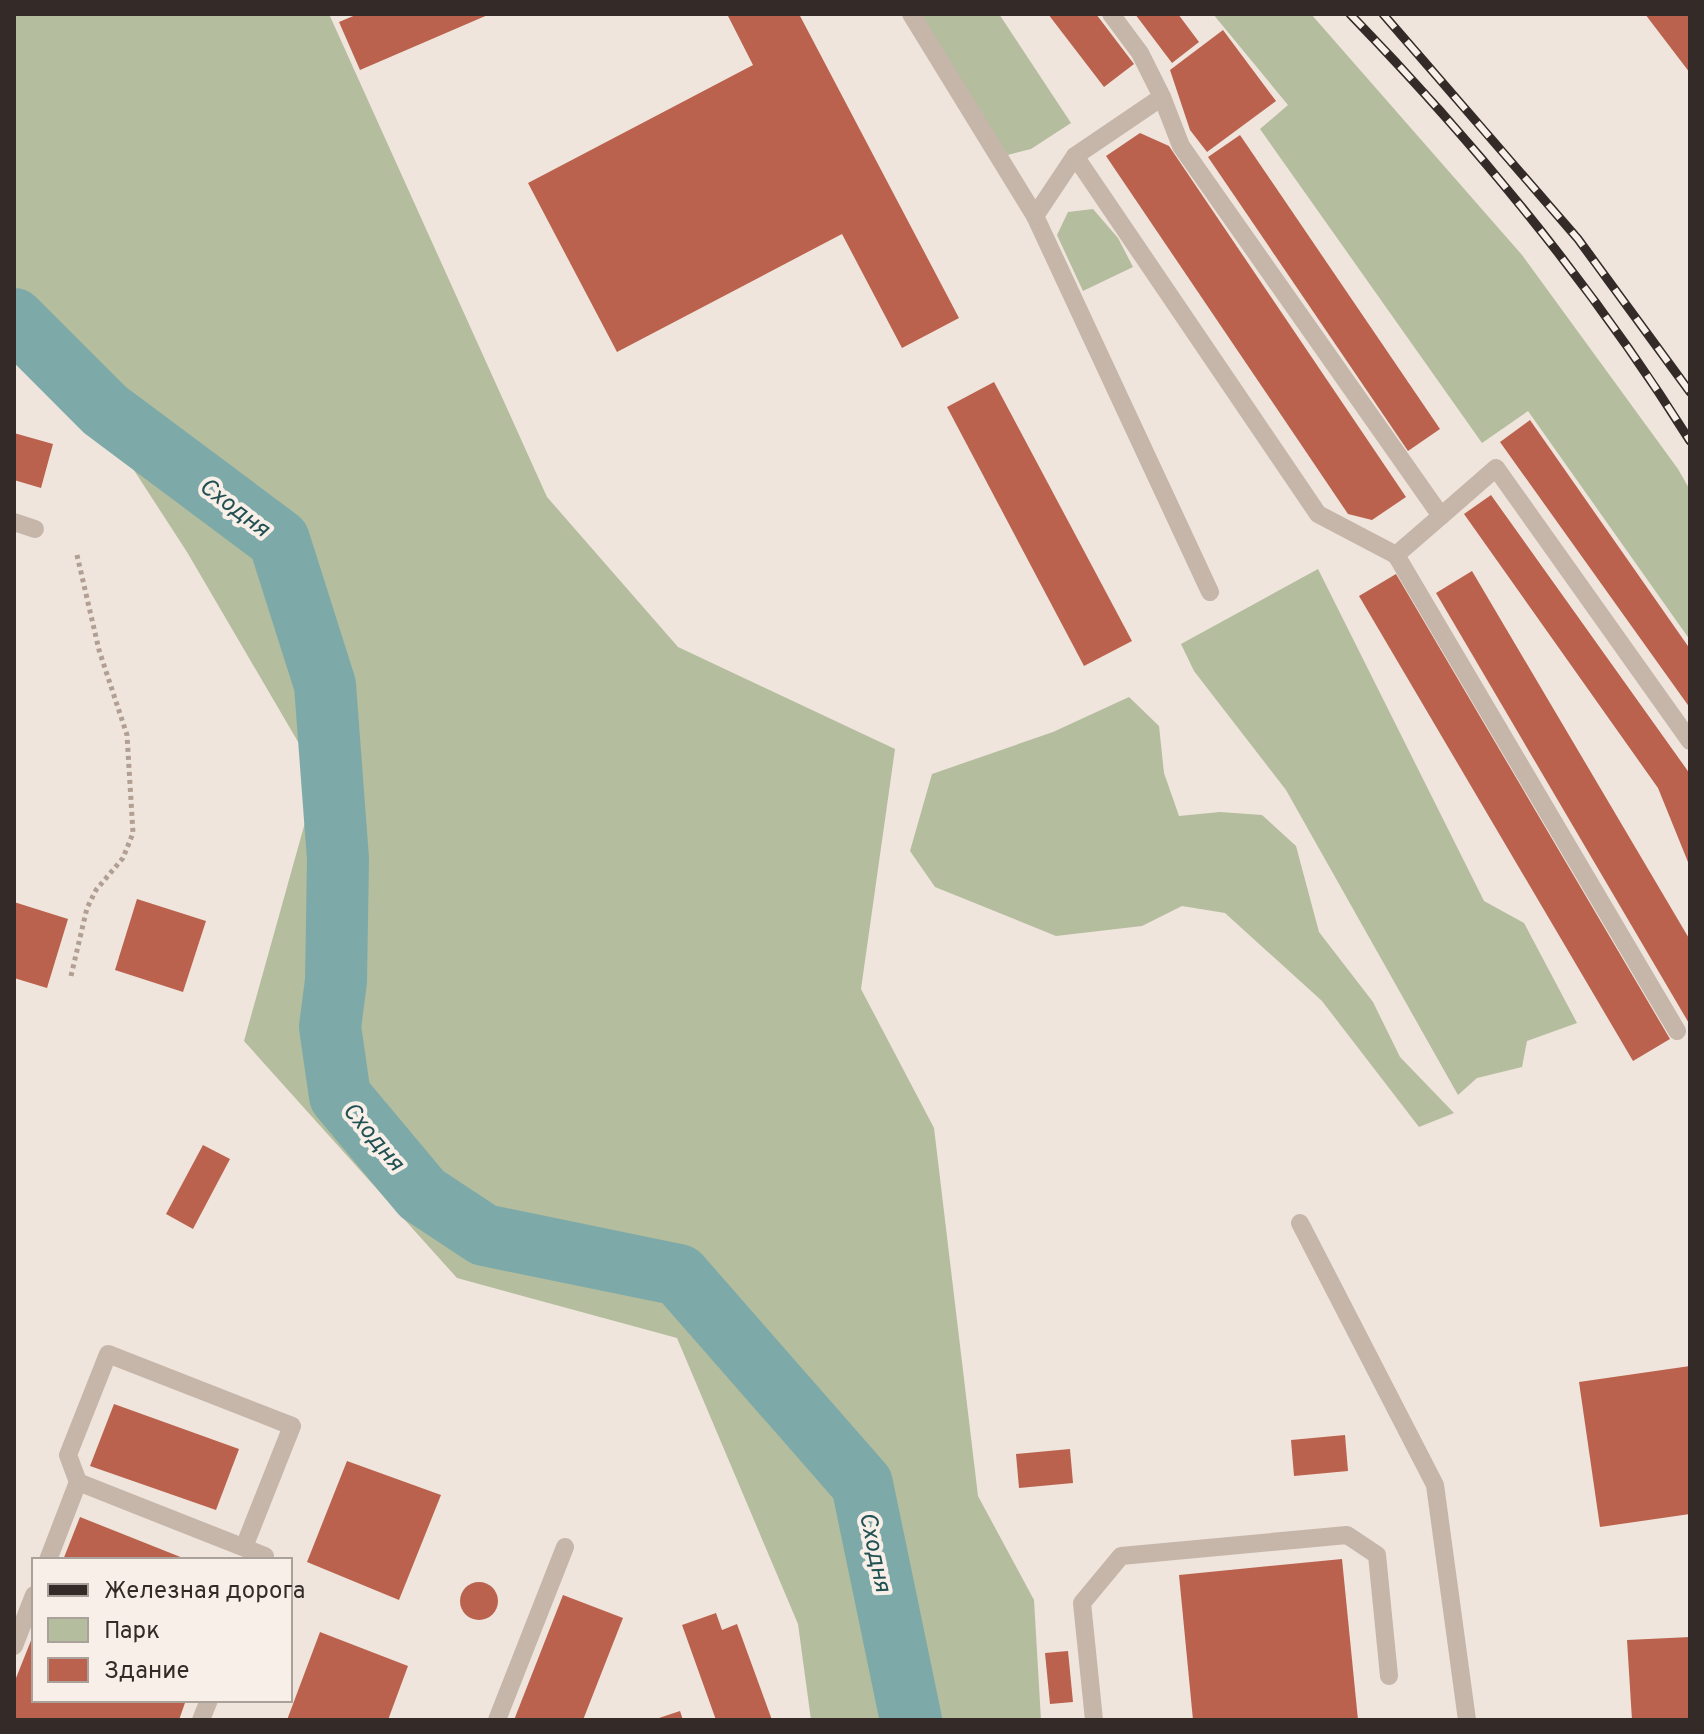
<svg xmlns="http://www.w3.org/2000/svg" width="1704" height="1734" viewBox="0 0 1704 1734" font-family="Overpass,sans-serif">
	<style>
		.green { fill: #b4bd9d }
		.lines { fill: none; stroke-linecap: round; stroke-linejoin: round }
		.river { stroke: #7daaa9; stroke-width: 62 }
		.building { fill: #bb624e }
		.path { stroke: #b29f93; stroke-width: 5; stroke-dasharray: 4 4; stroke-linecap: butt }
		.lane { stroke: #c6b5a9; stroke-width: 18 }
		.rail-casing { stroke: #342b28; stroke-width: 9 }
		.rail { stroke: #f8efe8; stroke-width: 6; stroke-dasharray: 18; stroke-linecap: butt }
		.labels { text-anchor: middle; stroke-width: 8; stroke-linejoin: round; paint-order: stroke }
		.water-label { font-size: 24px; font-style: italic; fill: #215152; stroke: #f8efe8 }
	</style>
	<rect width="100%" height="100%" fill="#efe5dc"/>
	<g class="green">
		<path d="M14 14H329L547 497 678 647 895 749 861 989 934 1128 978 1496 1034 1600 1041 1720H811L798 1624 677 1338 457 1278 244 1041 318 776 187 552 47 336 14 327Z"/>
		<path d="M919 14H999L1071 123 1031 149 1000 157Z"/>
		<path d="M1213 14H1311L1522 255 1678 469 1690 490V640L1528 411 1482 443 1260 129 1288 105Z"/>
		<path d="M1093 209 1118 238 1133 267 1083 291 1057 235 1068 212Z"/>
		<path d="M1318 569 1484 901 1524 923 1577 1023 1527 1041 1522 1067 1477 1078 1458 1095 1286 790 1194 671 1181 644Z"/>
		<path d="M1129 697 1159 726 1164 773 1179 816 1220 812 1262 815 1296 846 1319 932 1373 1002 1400 1057 1454 1113 1419 1127 1322 1001 1225 913 1182 906 1142 926 1056 936 935 887 910 851 932 774 1053 732Z"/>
	</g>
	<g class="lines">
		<path class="river" d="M14 319 105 410 279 540 325 685 338 859 336 981 330 1027 340 1096 422 1194 484 1235 679 1275 862 1484 911 1720"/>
	</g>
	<g class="building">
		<path d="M358 14H490L360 70 339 22Z"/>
		<path d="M727 14H799L959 318 902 348 842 234 617 352 528 183 753 65Z"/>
		<path d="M1048 14H1096L1134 64 1104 87Z"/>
		<path d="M1135 14H1178L1199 42 1172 63Z"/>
		<path d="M1645 14H1690V73Z"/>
		<path d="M1223 30 1276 101 1207 152 1190 130 1170 70Z"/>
		<path d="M1140 133 1169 146 1406 497 1372 520 1348 514 1106 156Z"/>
		<path d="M1240 135 1440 429 1408 451 1208 157Z"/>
		<path d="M994 382 1132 641 1084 666 947 407Z"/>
		<path d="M1530 420 1690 649V708L1500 442Z"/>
		<path d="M14 433 53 444 41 488 14 480Z"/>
		<path d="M1491 495 1690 774V867L1658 788 1464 514Z"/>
		<path d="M1472 571 1690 940V1025L1436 593Z"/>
		<path d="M1396 574 1670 1039 1633 1061 1359 596Z"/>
		<path d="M137 899 206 921 183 992 115 970Z"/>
		<path d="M14 902 68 919 47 988 14 978Z"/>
		<path d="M203 1145 230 1159 193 1229 166 1214Z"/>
		<path d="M1690 1366V1514L1600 1527 1579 1382Z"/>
		<path d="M114 1404 239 1449 216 1510 90 1466Z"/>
		<path d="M1345 1435 1348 1471 1294 1476 1291 1440Z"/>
		<path d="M1070 1449 1073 1483 1019 1488 1016 1454Z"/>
		<path d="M347 1461 441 1495 399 1600 307 1562Z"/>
		<path d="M80 1517 188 1560H63Z"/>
		<path d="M1342 1559 1358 1720H1193L1179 1575Z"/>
		<circle cx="479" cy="1601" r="19"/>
		<path d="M563 1595 623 1618 583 1720H514Z"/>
		<path d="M716 1613 722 1630 737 1624 772 1720H716L682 1625Z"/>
		<path d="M320 1632 408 1666 388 1720H287Z"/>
		<path d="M34 1633V1700H186L179 1720H14V1683Z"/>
		<path d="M1690 1637V1720H1632L1627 1640Z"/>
		<path d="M1068 1651 1073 1702 1050 1704 1045 1653Z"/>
		<path d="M680 1711 683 1720H656V1719Z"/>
	</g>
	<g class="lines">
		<path class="path" d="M71 976 87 908 96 890 123 858 133 833 127 735 99 650 77 555"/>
		<g class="lane">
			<path d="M911 14 1035 216 1210 592"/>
			<path d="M1162 97 1181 146 1441 516 1496 468 1690 741"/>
			<path d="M1075 156 1318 514 1396 555"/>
			<path d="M1035 216 1075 156 1162 97 1140 53 1111 14"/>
			<path d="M1441 516 1396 555 1677 1031"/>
			<path d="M14 522 35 529"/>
			<path d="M1300 1223 1435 1485 1467 1720"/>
			<path d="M78 1482 68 1455 108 1354 292 1426 244 1547"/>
			<path d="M48 1560 78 1482 265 1556 264 1560"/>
			<path d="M14 1646 34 1595"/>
			<path d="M201 1720 209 1700"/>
			<path d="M497 1720 565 1547"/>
			<path d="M1094 1720 1082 1603 1121 1556 1347 1535 1377 1555 1389 1676"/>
		</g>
		<g class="rail-casing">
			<g id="rail">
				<path d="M1350 14C1476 144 1594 288 1690 441"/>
				<path d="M1383 14 1578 239 1690 392"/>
			</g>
		</g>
		<use href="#rail" class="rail"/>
	</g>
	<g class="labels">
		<g class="water-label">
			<text transform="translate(235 507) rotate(37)" y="8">Сходня</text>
			<text transform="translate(374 1136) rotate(50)" y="8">Сходня</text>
			<text transform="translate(876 1552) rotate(78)" y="8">Сходня</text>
		</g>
	</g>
	<rect width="1704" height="1734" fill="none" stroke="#342b28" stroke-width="32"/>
	<rect x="32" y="1558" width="260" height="144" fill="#f8efe8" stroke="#aaa19b" stroke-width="2"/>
	<rect x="48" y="1584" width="40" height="12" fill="#342b28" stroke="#aaa19b" stroke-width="2"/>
	<text x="104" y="1598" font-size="24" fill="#342b28">Железная дорога</text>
	<rect x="48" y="1618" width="40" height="24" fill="#b4bd9d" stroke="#aaa19b" stroke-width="2"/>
	<text x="104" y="1638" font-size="24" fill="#342b28">Парк</text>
	<rect x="48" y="1658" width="40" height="24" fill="#bb624e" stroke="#aaa19b" stroke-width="2"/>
	<text x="104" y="1678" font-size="24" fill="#342b28">Здание</text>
</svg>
